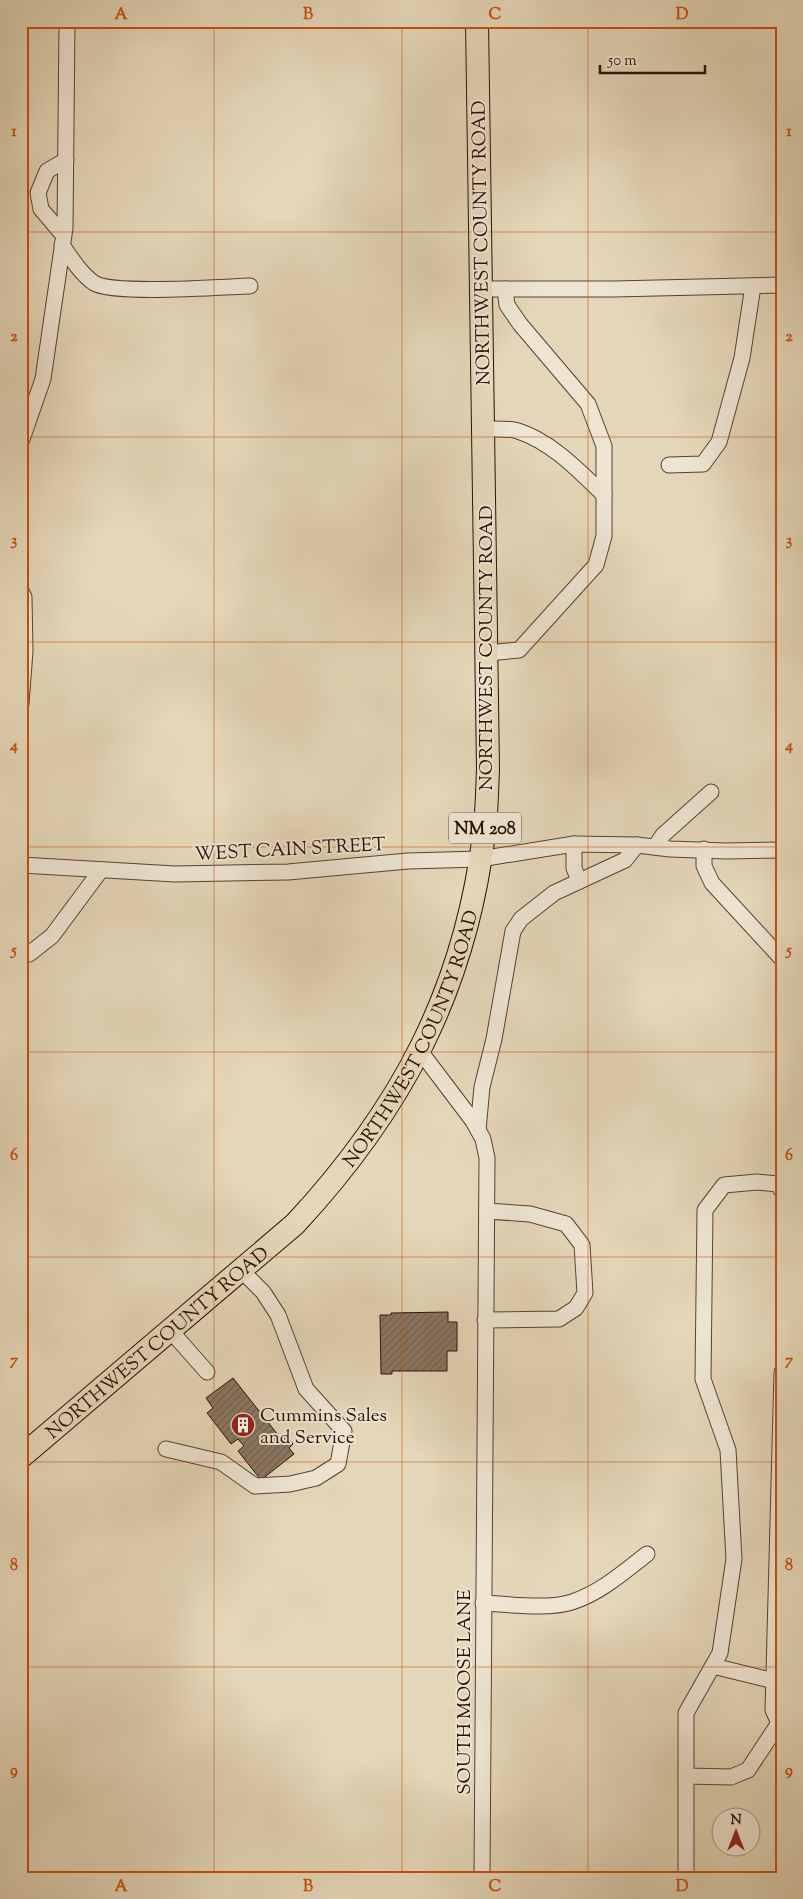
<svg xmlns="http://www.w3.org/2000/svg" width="803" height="1899" viewBox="0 0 803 1899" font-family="'Sorts Mill Goudy',serif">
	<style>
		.building { fill: url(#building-hatch); stroke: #281106 }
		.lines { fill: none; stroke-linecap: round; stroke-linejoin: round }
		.minor-casing { stroke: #574232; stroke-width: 17 }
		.highway-casing { stroke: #281106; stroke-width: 24 }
		.minor { stroke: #ede4d1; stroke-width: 15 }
		.highway { stroke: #e4d6b8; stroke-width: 22 }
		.grid { fill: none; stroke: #cb4e0b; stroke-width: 1; stroke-opacity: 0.55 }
		.labels { text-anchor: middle; stroke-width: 4; stroke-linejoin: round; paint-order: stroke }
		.shield { fill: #ede4d1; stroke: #635043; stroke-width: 1 }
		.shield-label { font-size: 18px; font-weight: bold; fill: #281106 }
		.street-label { font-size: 19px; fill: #281106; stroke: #ede4d1 }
		.poi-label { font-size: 19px; fill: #281106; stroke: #ede4d1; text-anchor: start }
		.neatline { fill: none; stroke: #cb4e0b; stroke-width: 2 }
		.grid-label { font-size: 16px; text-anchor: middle; font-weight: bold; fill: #cb4e0b }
	</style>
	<defs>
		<pattern id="building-hatch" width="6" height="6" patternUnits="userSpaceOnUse" patternTransform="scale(1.25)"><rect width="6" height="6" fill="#8a7763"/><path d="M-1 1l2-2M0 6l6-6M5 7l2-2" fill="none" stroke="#716050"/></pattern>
	</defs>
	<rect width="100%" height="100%" fill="#e4d6b8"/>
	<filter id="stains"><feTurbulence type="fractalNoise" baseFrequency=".004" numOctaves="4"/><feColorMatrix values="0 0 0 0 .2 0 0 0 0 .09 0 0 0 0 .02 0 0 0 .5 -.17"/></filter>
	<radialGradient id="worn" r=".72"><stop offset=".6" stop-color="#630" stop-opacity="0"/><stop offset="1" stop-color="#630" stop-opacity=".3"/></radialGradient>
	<g class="building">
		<path d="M448 1312V1322H457V1351H447V1371H392V1374H381L380 1315H391V1313Z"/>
		<path d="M233 1378 282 1440 287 1436 293 1444 289 1448 294 1454 261 1480 238 1451 244 1446 238 1439 231 1444 207 1413 213 1408 206 1398Z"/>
	</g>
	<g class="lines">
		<g class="minor-casing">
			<g id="minor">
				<path d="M63 235 41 209 38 193 47 171 66 160"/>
				<path d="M62 245C71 258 81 274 94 283 113 295 222 287 250 286"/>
				<path d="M481 289H614L782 285"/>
				<path d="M483 429C494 429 508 428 518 431 552 442 579 471 604 495"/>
				<path d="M21 442 43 379 65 228 67 21"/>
				<path d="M669 465 703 464 719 442 742 358 753 286"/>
				<path d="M21 591 24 597 25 651 21 704"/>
				<path d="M487 653 519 650 596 565 604 536V446L588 404 520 324 507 305 505 289"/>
				<path d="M574 844V868L579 881"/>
				<path d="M655 847 663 835 711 792"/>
				<path d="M704 849V866L712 883 782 959"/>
				<path d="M21 865 175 874 288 872 408 861 480 859 574 844 637 845 670 849 726 851 782 850"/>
				<path d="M29 954 52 936 101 870"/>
				<path d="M420 1051 473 1121 483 1139 487 1158 482 1878"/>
				<path d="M478 1130 482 1087 494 1039 513 931 521 919 554 893 625 860 637 845"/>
				<path d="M485 1320 559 1319 576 1308 585 1293 582 1245 566 1224 530 1214 487 1211"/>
				<path d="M170 1330 207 1372"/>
				<path d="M782 1372 773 1710 782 1730"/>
				<path d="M166 1449 221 1462 255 1486 290 1484 316 1478 338 1464 344 1431 306 1389 278 1315 263 1292 241 1270"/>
				<path d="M483 1603C508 1604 548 1610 572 1602 600 1593 624 1572 647 1554"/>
				<path d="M713 1666 782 1683"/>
				<path d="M686 1776 731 1777 748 1770 779 1723"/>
				<path d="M686 1878V1713L720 1653 734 1559 728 1450 703 1379 705 1210 724 1185 757 1182 778 1184 782 1191"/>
			</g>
		</g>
		<g class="highway-casing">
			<g id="highway">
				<path id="s1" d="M21 1457 295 1224C401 1110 465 990 484 834 487 812 487 791 488 769L477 21"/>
			</g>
		</g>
		<use href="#minor" class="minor"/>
		<use href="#highway" class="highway"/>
	</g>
	<path class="grid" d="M214 21V1878M402 21V1878M588 21V1878M21 232H782M21 437H782M21 642H782M21 847H782M21 1052H782M21 1257H782M21 1462H782M21 1667H782"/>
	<defs>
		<g id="building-disc" transform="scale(1.25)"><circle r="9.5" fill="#8f2418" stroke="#ede4d1"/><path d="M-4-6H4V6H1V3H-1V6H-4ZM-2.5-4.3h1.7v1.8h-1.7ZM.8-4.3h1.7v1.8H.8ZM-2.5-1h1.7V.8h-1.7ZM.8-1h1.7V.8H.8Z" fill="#fff"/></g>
	</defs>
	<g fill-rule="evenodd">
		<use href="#building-disc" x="243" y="1425"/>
	</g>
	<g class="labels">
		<rect class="shield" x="449" y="812.5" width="72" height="31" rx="4"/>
		<g class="shield-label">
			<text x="485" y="834">NM 208</text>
		</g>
		<g class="street-label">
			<text transform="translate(480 243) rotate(-91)" y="7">NORTHWEST COUNTY ROAD</text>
			<text transform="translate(485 648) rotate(-90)" y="7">NORTHWEST COUNTY ROAD</text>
			<text transform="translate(290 848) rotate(-3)" y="7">WEST CAIN STREET</text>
			<text dy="7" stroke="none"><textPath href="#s1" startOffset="581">NORTHWEST COUNTY ROAD</textPath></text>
			<text dy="7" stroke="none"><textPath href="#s1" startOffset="178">NORTHWEST COUNTY ROAD</textPath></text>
			<text transform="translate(463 1692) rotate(-90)" y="7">SOUTH MOOSE LANE</text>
		</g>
		<g class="poi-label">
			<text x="260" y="1421">Cummins Sales<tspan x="260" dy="22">and Service</tspan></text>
		</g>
	</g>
	<rect width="803" height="1899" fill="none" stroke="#e4d6b8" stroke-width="55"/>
	<g transform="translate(736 1832)"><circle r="24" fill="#ede4d1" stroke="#9e9080"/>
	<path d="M0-4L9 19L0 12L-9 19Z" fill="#8f2418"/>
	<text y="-8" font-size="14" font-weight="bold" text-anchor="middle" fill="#281106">N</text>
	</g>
	<path d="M600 65v8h105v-8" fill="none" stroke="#281106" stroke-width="2.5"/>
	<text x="608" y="65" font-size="15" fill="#281106" stroke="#ede4d1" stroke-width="4" paint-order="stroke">50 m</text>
	<rect x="28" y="28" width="748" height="1844" class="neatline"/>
	<g class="grid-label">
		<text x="121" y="19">A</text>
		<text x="308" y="19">B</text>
		<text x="495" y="19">C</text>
		<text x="682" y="19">D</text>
		<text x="14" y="136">1</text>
		<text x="789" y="136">1</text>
		<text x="14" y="341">2</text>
		<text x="789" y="341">2</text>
		<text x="14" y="545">3</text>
		<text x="789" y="545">3</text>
		<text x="14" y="750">4</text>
		<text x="789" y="750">4</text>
		<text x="14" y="955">5</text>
		<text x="789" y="955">5</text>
		<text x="14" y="1160">6</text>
		<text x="789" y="1160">6</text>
		<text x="14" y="1365">7</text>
		<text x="789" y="1365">7</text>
		<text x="14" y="1570">8</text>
		<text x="789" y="1570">8</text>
		<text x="14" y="1775">9</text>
		<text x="789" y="1775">9</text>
		<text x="121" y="1891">A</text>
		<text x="308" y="1891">B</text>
		<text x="495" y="1891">C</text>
		<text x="682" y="1891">D</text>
	</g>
	<rect width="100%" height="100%" filter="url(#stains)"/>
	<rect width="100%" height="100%" fill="url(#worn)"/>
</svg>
